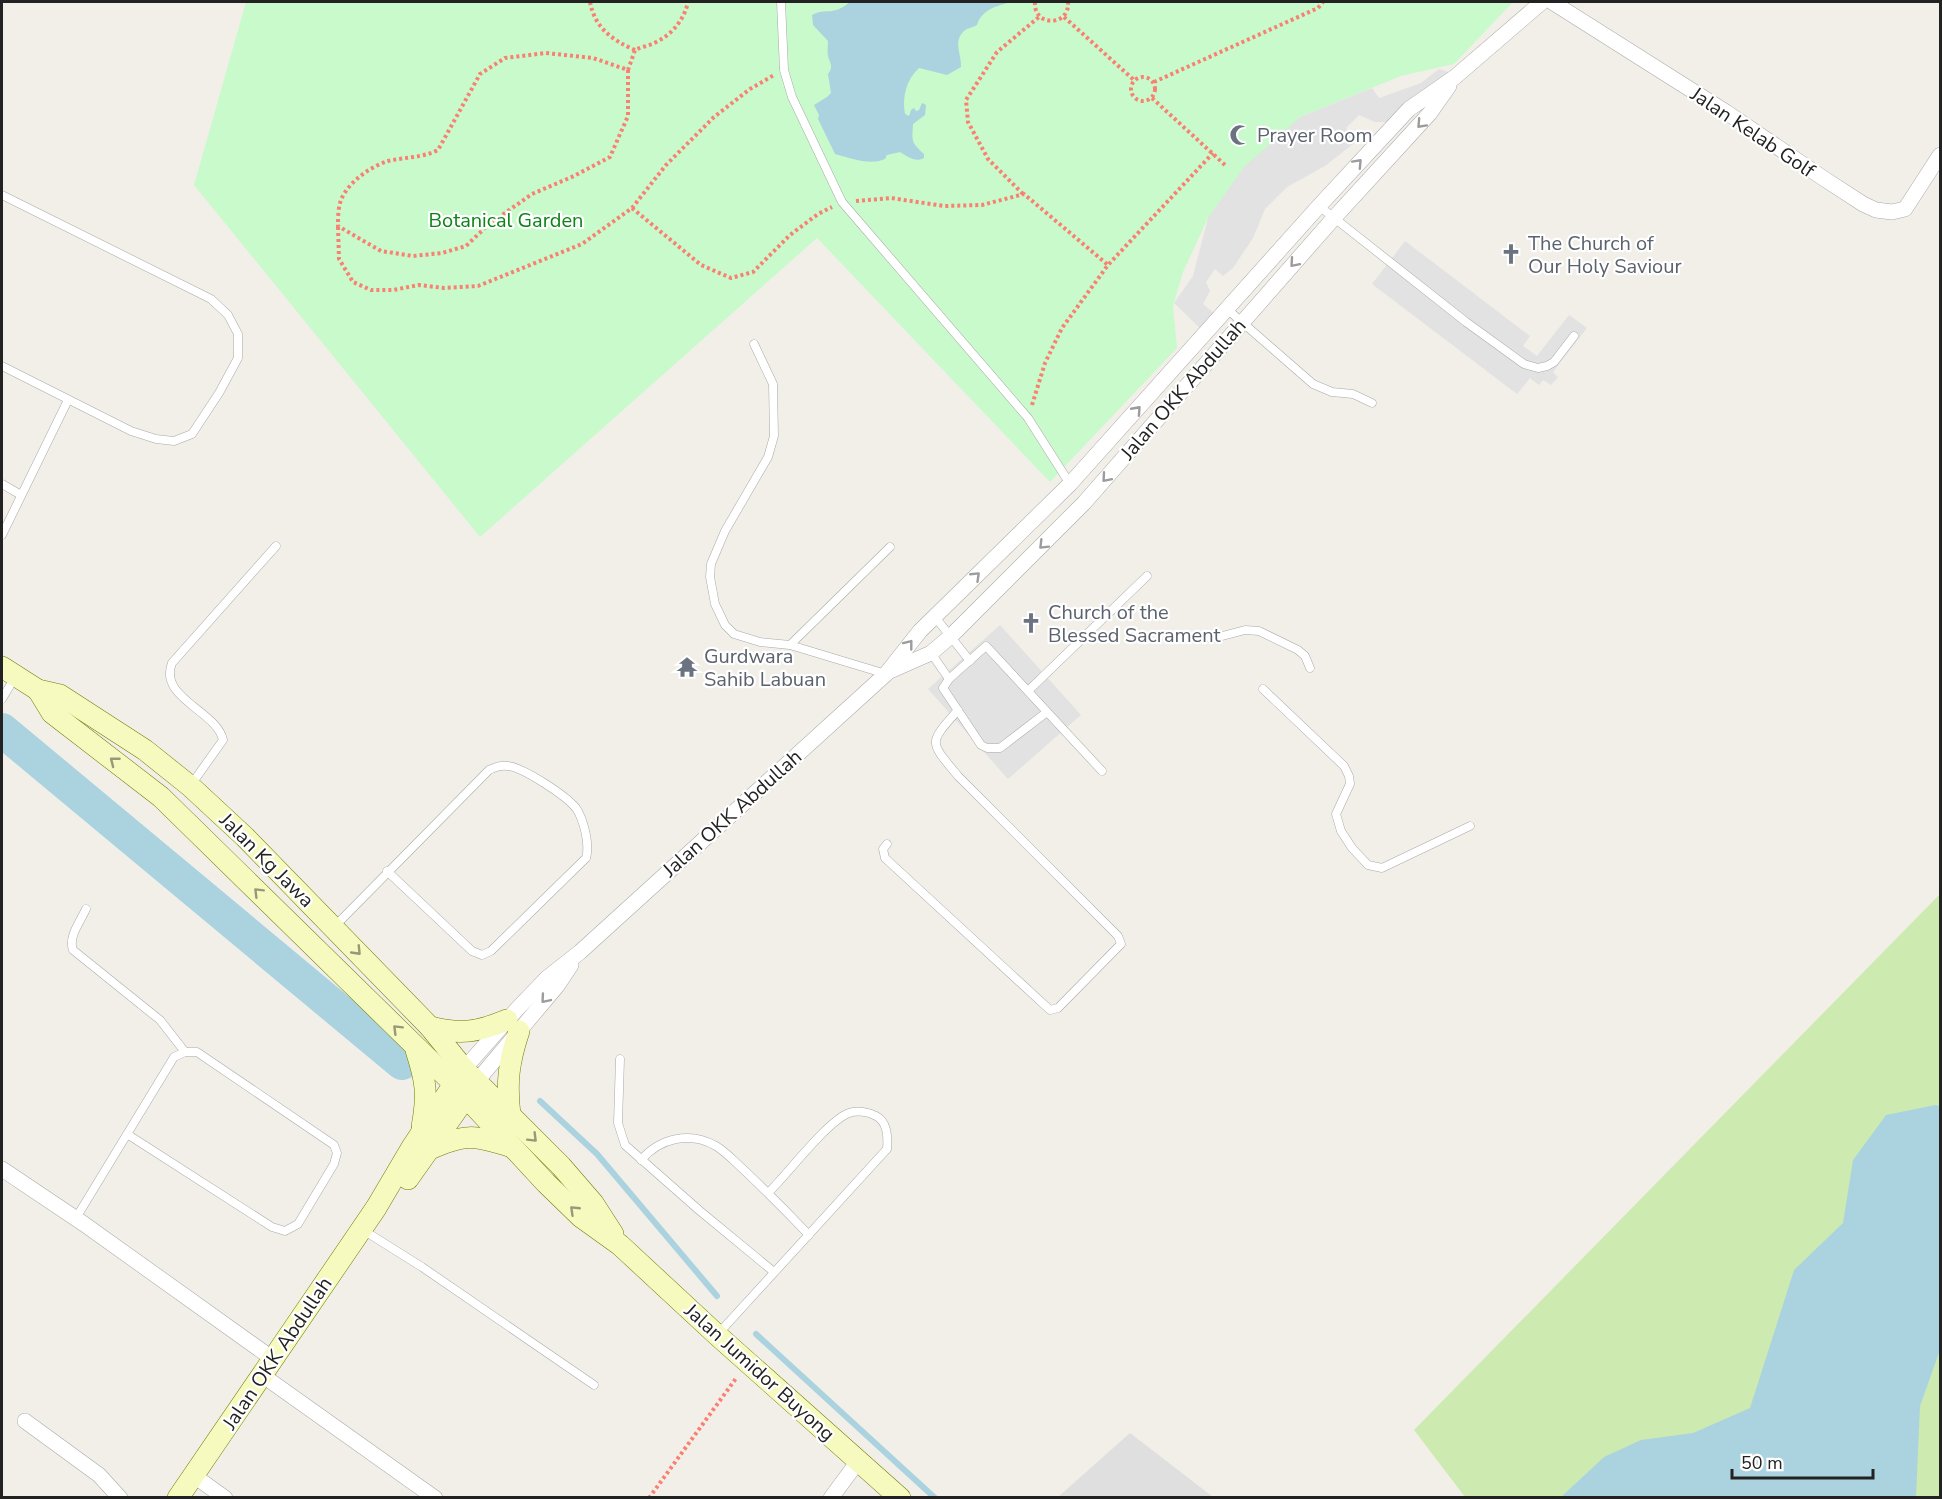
<svg xmlns="http://www.w3.org/2000/svg" width="1942" height="1499" viewBox="0 0 1942 1499" font-family="'Nunito Sans',sans-serif">
	<style>
		.residential { fill: #e0dfdf }
		.grass { fill: #cdebb0 }
		.park { fill: #c8facc }
		.parking { fill: #e2e2e2 }
		.water { fill: #aad3df }
		.lines { fill: none; stroke-linecap: round; stroke-linejoin: round }
		.stream { stroke: #aad3df; stroke-width: 6 }
		.river { stroke: #aad3df; stroke-width: 34 }
		.lane-casing { stroke: #a9a9a9; stroke-width: 9 }
		.street-casing { stroke: #a9a9a9; stroke-width: 16 }
		.secondary-casing { stroke: #707d05; stroke-width: 22 }
		.path { stroke: #fa8072; stroke-width: 4; stroke-dasharray: 3 3; stroke-linecap: butt }
		.lane { stroke: #fff; stroke-width: 8 }
		.street { stroke: #fff; stroke-width: 15 }
		.secondary { stroke: #f7fabf; stroke-width: 21 }
		.oneway { stroke: #9c9c9c }
		.oneway2 { stroke: #979978 }
		.labels { text-anchor: middle; stroke-width: 4.5; stroke-linejoin: round; paint-order: stroke }
		.street-label { font-size: 20px; fill: #222; stroke: #fff }
		.worship-label { font-size: 20px; fill: #5b616d; stroke: #fff; text-anchor: start }
		.park-label { font-size: 20px; fill: #0c8416; stroke: #fff }
	</style>
	<rect width="100%" height="100%" fill="#f2efe9"/>
	<path class="residential" d="M1130 1433 1213 1497H1058Z"/>
	<path class="grass" d="M1940 894V1497H1465L1414 1430Z"/>
	<path class="park" d="M246 2H1513L1454 64 1401 76 1300 117 1208 218 1183 272 1173 306 1177 348 1050 482 817 238 480 537 194 185Z"/>
	<g class="parking">
		<path d="M1439 69 1455 74 1403 122H1375L1359 115 1346 128 1357 141 1325 166 1287 187 1265 209 1253 238 1233 268 1223 276 1215 269 1206 282 1210 291 1203 304 1219 317 1206 334 1174 303 1193 276 1208 218 1244 167 1300 117 1372 88 1379 98 1421 83Z"/>
		<path d="M1405 241 1530 336 1523 346 1537 356 1569 315 1587 328 1553 372 1558 377 1551 385 1543 380 1539 385 1530 378 1517 394 1372 284Z"/>
		<path d="M1000 625 1081 715 1008 779 928 689Z"/>
	</g>
	<g class="water">
		<path d="M850 2H1011C997 6 982 9 977 25 972 28 966 28 963 32 953 42 962 55 961 67L947 75 919 68C906 80 902 97 905 114L909 116 911 110 914 108 916 111 919 110 922 103 926 105 925 115 913 124C912 142 911 142 924 154V158C915 163 907 156 900 152L887 155 885 159C869 166 851 158 835 154L818 119 819 115 814 105 827 97 831 93 828 74C834 66 830 64 828 56 827 51 828 45 828 41L813 25 812 15C827 7 832 17 850 2Z"/>
		<path d="M1935 1105 1940 1106V1350L1920 1406 1916 1497H1561L1604 1457 1641 1440 1693 1433 1750 1408 1794 1270 1843 1223 1853 1160 1886 1115Z"/>
	</g>
	<g class="lines">
		<g class="stream">
			<path d="M540 1101 597 1154 717 1296"/>
			<path d="M756 1334 935 1498"/>
		</g>
		<path class="river" d="M2 730 402 1063"/>
		<g class="lane-casing">
			<g id="lane">
				<path d="M781 2 784 70 792 97 842 202 1028 418 1070 484"/>
				<path d="M2 195 211 299 228 315 238 334V358L219 393 192 434 174 441 156 439 131 431 2 366"/>
				<path d="M1319 206 1466 322 1524 364 1538 368 1547 366 1554 362 1574 336"/>
				<path d="M1227 309 1313 384 1332 392 1353 394 1372 403"/>
				<path d="M754 344 773 384 774 436 768 457 725 531 711 564 710 577 715 604 725 625 734 634 760 642 790 645 886 674"/>
				<path d="M2 484 21 495"/>
				<path d="M2 535 68 400"/>
				<path d="M935 617 970 661"/>
				<path d="M1211 639 1245 630 1259 631 1298 650 1305 656 1310 668"/>
				<path d="M790 645 890 547"/>
				<path d="M931 653 949 679"/>
				<path d="M1263 689 1344 766 1349 776 1350 784 1336 814 1341 831 1352 848 1368 865 1382 868 1470 826"/>
				<path d="M1028 691 1147 576"/>
				<path d="M2 699 15 677"/>
				<path d="M1047 712 1000 748H987L981 745 943 688 949 679 986 646 1102 771"/>
				<path d="M191 785 223 740C217 711 158 698 172 663L276 546"/>
				<path d="M887 844 883 849 885 858 1050 1010 1058 1008 1121 944 1118 936 958 776C929 741 928 744 958 710"/>
				<path d="M86 909C80 922 68 937 73 950L160 1020 185 1052"/>
				<path d="M335 926 489 770C496 767 500 765 508 766 524 768 565 795 576 808 584 820 590 845 586 858L491 951 482 955 472 951 387 871"/>
				<path d="M620 1059 618 1123 625 1145 700 1211 774 1272"/>
				<path d="M641 1160C660 1138 690 1131 716 1146 726 1152 735 1162 744 1170 766 1191 788 1213 809 1235"/>
				<path d="M76 1218 174 1057 185 1052H197L334 1145 337 1153 334 1164 298 1224 285 1231 272 1227 127 1134"/>
				<path d="M363 1230 422 1267 594 1385"/>
				<path d="M718 1334 887 1149C888 1138 888 1122 876 1116 869 1112 857 1110 849 1113 827 1121 787 1175 768 1193"/>
			</g>
		</g>
		<g class="street-casing">
			<g id="street">
				<path d="M1552 2 1726 112 1823 178 1863 204 1876 210 1892 212 1905 209 1940 155"/>
				<path d="M888 672 931 653 951 636 1084 503 1333 219 1430 113 1449 86"/>
				<path d="M464 1069 518 1008 547 978 580 952 886 674 920 631 1070 484 1319 206 1409 109 1455 77 1542 2"/>
				<path d="M477 1081 557 986 571 965"/>
				<path d="M2 1169 84 1224 273 1359"/>
				<path d="M262 1375 435 1498"/>
				<path d="M25 1421 99 1475 120 1498"/>
				<path d="M193 1475 225 1498"/>
				<path d="M831 1498 859 1460"/>
			</g>
		</g>
		<g class="secondary-casing">
			<g id="secondary">
				<path d="M2 667 38 690 60 695 145 750 190 786 245 837 430 1027 464 1069 561 1166 593 1203 613 1234"/>
				<path d="M38 690 52 713 161 797 454 1084 546 1183 581 1217 620 1245 717 1335 900 1498"/>
				<path d="M430 1027C460 1035 478 1032 507 1020"/>
				<path d="M416 1050C426 1081 428 1094 422 1127"/>
				<path d="M510 1115C506 1082 509 1061 519 1031"/>
				<path d="M428 1150C465 1133 474 1135 512 1147"/>
				<path d="M408 1179 473 1087"/>
				<path d="M178 1498 376 1208 412 1147 462 1072"/>
			</g>
		</g>
		<g class="path">
			<path d="M590 2C595 28 612 40 635 50"/>
			<path d="M1035 2C1033 27 1070 27 1068 2"/>
			<path d="M1064 17 1134 80"/>
			<path d="M628 70V116L610 157 574 176 532 194 488 225 466 246 442 253 413 256 381 251 338 226C338 216 338 203 344 194 353 179 372 166 388 161 405 157 422 158 438 150L480 74 505 58 546 53 593 58 628 70 635 50C641 47 648 46 654 43 672 35 684 20 688 2"/>
			<circle cx="1143" cy="89" r="12"/>
			<path d="M1154 82 1318 8 1323 2"/>
			<path d="M1152 98 1225 165"/>
			<path d="M1023 194 988 159 968 122 966 100 997 52 1039 17"/>
			<path d="M856 201 891 198 944 206 982 205 1024 194 1108 265"/>
			<path d="M632 208 701 265 731 278 753 272 790 235 818 214 832 207"/>
			<path d="M338 227 339 259 353 282 371 290H393L419 285 444 288 478 286 582 244 632 208 666 165 714 117 750 89 774 75"/>
			<path d="M1032 405 1045 363 1062 328 1108 265 1213 153"/>
			<path d="M649 1498 737 1377"/>
		</g>
		<use href="#lane" class="lane"/>
		<use href="#street" class="street"/>
		<use href="#secondary" class="secondary"/>
	</g>
	<defs><path id="oneway-chevron" d="M-2-3.5L2.5 0L-2 3.5" fill="none" stroke-width="1.6" stroke-linecap="round" stroke-linejoin="round" transform="scale(1.5)"/></defs>
	<g class="oneway">
		<use href="#oneway-chevron" transform="translate(1421 124) rotate(133)"/>
		<use href="#oneway-chevron" transform="translate(1358 163) rotate(-47)"/>
		<use href="#oneway-chevron" transform="translate(1294 263) rotate(131)"/>
		<use href="#oneway-chevron" transform="translate(1137 410) rotate(-48)"/>
		<use href="#oneway-chevron" transform="translate(1106 478) rotate(131)"/>
		<use href="#oneway-chevron" transform="translate(1043 545) rotate(135)"/>
		<use href="#oneway-chevron" transform="translate(976 576) rotate(-44)"/>
		<use href="#oneway-chevron" transform="translate(909 644) rotate(-52)"/>
		<use href="#oneway-chevron" transform="translate(545 999) rotate(130)"/>
	</g>
	<g class="oneway2">
		<use href="#oneway-chevron" transform="translate(114 761) rotate(-142)"/>
		<use href="#oneway-chevron" transform="translate(258 892) rotate(-135)"/>
		<use href="#oneway-chevron" transform="translate(357 951) rotate(46)"/>
		<use href="#oneway-chevron" transform="translate(397 1029) rotate(-135)"/>
		<use href="#oneway-chevron" transform="translate(533 1138) rotate(45)"/>
		<use href="#oneway-chevron" transform="translate(574 1210) rotate(-136)"/>
	</g>
	<defs>
		<g id="mosque-bare" transform="scale(1.62)"><path d="M3.5-4.9A6 6 0 1 0 3.5 4.9A5 5 0 1 1 3.5-4.9Z" fill="#6b7280" stroke="#fff" stroke-width="2.5" paint-order="stroke"/></g>
		<g id="church-bare" transform="scale(1.62)"><path d="M-1.2-6h2.4v3.5h3.3v2.4h-3.3V6h-2.4V-.1h-3.3v-2.4h3.3Z" fill="#6b7280" stroke="#fff" stroke-width="2.5" paint-order="stroke"/></g>
		<g id="temple-bare" transform="scale(1.62)"><path d="M0-6L5-2H3V0L6.5 2.5H4V6H1.5V3h-3V6H-4V2.5H-6.5L-3 0V-2H-5Z" fill="#6b7280" stroke="#fff" stroke-width="2.5" paint-order="stroke"/></g>
	</defs>
	<g fill-rule="evenodd">
		<use href="#mosque-bare" x="1240" y="135"/>
		<use href="#church-bare" x="1511" y="254"/>
		<use href="#church-bare" x="1031" y="623"/>
		<use href="#temple-bare" x="687" y="667"/>
	</g>
	<g class="labels">
		<g class="street-label">
			<text transform="translate(1753 132) rotate(34)" y="7">Jalan Kelab Golf</text>
			<text transform="translate(1183 389) rotate(-49)" y="7">Jalan OKK Abdullah</text>
			<text transform="translate(732 813) rotate(-42)" y="7">Jalan OKK Abdullah</text>
			<text transform="translate(267 860) rotate(45)" y="7">Jalan Kg Jawa</text>
			<text transform="translate(277 1353) rotate(-56)" y="7">Jalan OKK Abdullah</text>
			<text transform="translate(760 1372) rotate(42)" y="7">Jalan Jumidor Buyong</text>
		</g>
		<g class="worship-label">
			<text x="1257" y="142">Prayer Room</text>
			<text x="1528" y="250">The Church of<tspan x="1528" dy="23">Our Holy Saviour</tspan></text>
			<text x="1048" y="619">Church of the<tspan x="1048" dy="23">Blessed Sacrament</tspan></text>
			<text x="704" y="663">Gurdwara<tspan x="704" dy="23">Sahib Labuan</tspan></text>
		</g>
		<g class="park-label">
			<text x="506" y="227">Botanical Garden</text>
		</g>
	</g>
	<rect width="1942" height="1499" fill="none" stroke="#222222" stroke-width="6"/>
	<path d="M1732 1469v9h141v-9" fill="none" stroke="#222222" stroke-width="3"/>
	<text x="1741" y="1469" font-size="18" fill="#222222" stroke="#ffffff" stroke-width="4.5" paint-order="stroke">50 m</text>
</svg>
